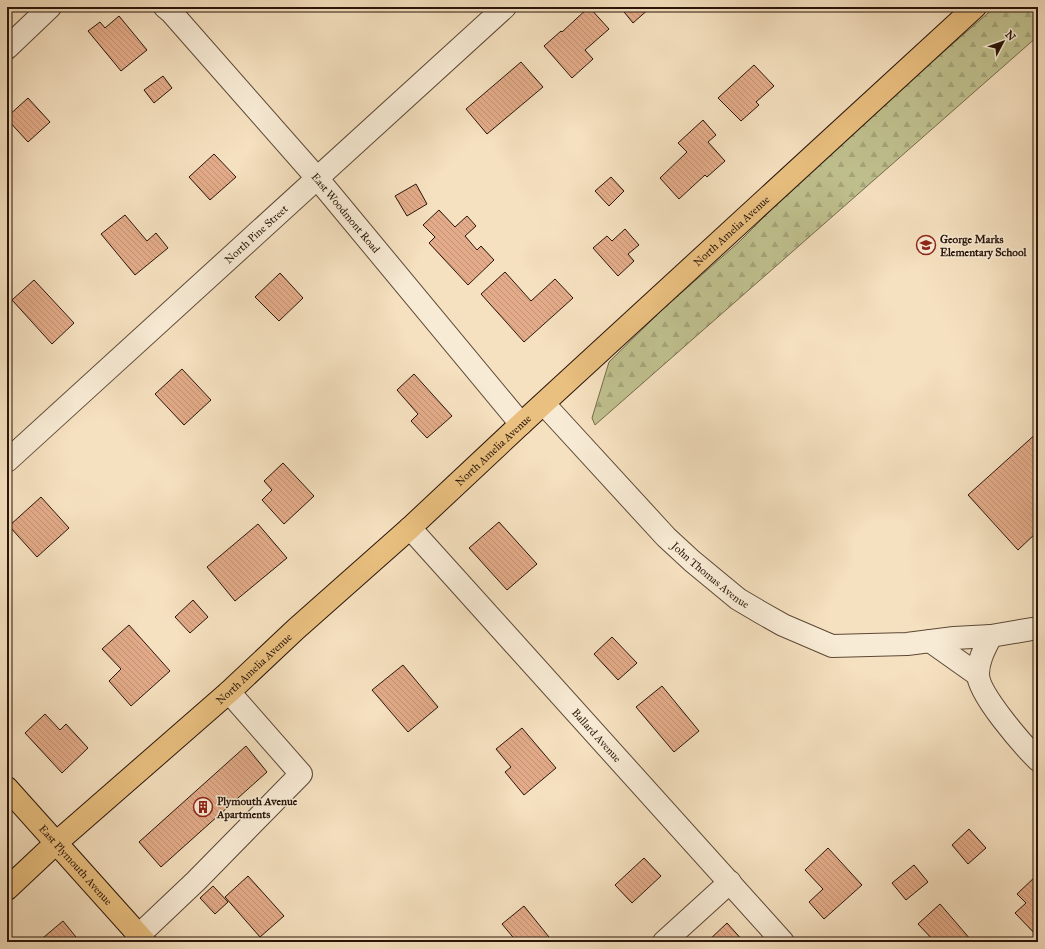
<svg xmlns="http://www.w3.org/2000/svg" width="1045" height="949" viewBox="0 0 1045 949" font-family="'IM FELL Great Primer',serif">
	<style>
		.forest { fill: url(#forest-firs); stroke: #746b4c }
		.building { fill: url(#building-back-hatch); stroke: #291509 }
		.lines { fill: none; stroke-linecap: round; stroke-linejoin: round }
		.minor-casing { stroke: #5c4836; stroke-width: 24 }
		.major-casing { stroke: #291509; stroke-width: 24 }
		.minor { stroke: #f8ebd5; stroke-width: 22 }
		.major { stroke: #eac080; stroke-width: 22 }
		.labels { text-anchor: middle; stroke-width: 3; stroke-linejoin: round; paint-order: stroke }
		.street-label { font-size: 11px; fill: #291509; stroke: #f8ebd5 }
		.poi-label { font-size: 11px; font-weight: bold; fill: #291509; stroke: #f8ebd5; text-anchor: start }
	</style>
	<defs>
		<pattern id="forest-firs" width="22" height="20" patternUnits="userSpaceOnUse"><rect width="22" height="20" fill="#c0c18f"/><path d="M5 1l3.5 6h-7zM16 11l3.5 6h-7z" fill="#a5a57a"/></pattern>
		<pattern id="building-back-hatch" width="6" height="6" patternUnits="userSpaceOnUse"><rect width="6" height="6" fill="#e3ab89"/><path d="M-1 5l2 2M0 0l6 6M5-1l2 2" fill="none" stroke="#c39275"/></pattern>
	</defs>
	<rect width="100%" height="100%" fill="#f5e0bf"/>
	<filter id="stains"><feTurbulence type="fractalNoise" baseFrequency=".005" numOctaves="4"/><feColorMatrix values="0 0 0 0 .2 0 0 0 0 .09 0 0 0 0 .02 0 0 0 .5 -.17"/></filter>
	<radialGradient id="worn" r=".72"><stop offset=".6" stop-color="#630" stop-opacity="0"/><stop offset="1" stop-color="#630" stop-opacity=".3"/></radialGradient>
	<path class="forest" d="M995 7H1038V36L595 425 592 418 609 362 663 309 739 242 781 200 904 86Z"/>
	<g class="building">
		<path d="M589 7 609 29 585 50 593 59 572 78 544 46 561 31 562 32Z"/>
		<path d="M620 7H651L633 23Z"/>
		<path d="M119 16 147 50 121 71 88 31 100 22 105 28Z"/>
		<path d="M521 62 543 87 487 134 466 109Z"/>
		<path d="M754 65 774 86 756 102 759 105 741 121 718 98Z"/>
		<path d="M163 76 172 88 154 103 144 90Z"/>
		<path d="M28 98 50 122 28 142 7 119V117Z"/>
		<path d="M703 120 716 135 708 142 725 161 707 177 705 175 679 199 660 178 687 152 678 143Z"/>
		<path d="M214 154 236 177 210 200 189 177Z"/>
		<path d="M611 177 624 191 609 206 595 191Z"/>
		<path d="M416 184 427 204 407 216 395 196Z"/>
		<path d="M439 210 455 227 467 216 476 226 465 236 477 250 481 246 494 260 468 285 429 243 435 237 423 225Z"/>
		<path d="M125 215 147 241 156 233 168 248 135 275 101 234Z"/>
		<path d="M625 229 639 245 628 254 634 261 618 276 593 248 607 236 612 241Z"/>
		<path d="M505 272 531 301 555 279 573 298 524 342 481 294Z"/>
		<path d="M280 273 303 298 279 321 255 297Z"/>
		<path d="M34 280 74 323 52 344 12 300Z"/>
		<path d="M182 369 211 400 184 425 155 394Z"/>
		<path d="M414 374 452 416 427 438 411 421 418 414 397 390Z"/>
		<path d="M1038 432V531L1018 550 968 495Z"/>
		<path d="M283 463 314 496 284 524 262 500 272 490 264 481Z"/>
		<path d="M41 497 69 528 37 557 9 526Z"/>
		<path d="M499 522 537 564 507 590 469 548Z"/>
		<path d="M258 524 287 558 235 601 207 567Z"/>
		<path d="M193 600 208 617 190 633 175 617Z"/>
		<path d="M129 625 170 671 131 706 109 681 121 669 102 649Z"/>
		<path d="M612 637 637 663 618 680 594 654Z"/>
		<path d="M403 665 438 707 408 732 372 690Z"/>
		<path d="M662 686 699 731 674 752 636 707Z"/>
		<path d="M45 714 60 730 66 724 88 748 62 773 25 733Z"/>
		<path d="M522 728 556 768 524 795 505 772 511 767 496 749Z"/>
		<path d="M246 746 267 772 161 867 139 842Z"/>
		<path d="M969 829 986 848 968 864 952 845Z"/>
		<path d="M828 848 862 885 824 919 809 902 823 889 805 870Z"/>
		<path d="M644 858 661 876 632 903 615 885Z"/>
		<path d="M914 865 928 882 906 900 892 883Z"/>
		<path d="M1038 874V937L1015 913 1026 903 1017 894Z"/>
		<path d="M248 876 284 916 260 937 225 897Z"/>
		<path d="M213 886 228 902 215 914 200 898Z"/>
		<path d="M940 904 971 940 969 942H935L918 924Z"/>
		<path d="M524 906 553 942H517L502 924Z"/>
		<path d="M63 921 80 942H38Z"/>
		<path d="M727 923 744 942H707Z"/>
	</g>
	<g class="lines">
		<g class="minor-casing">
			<g id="minor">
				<path id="s1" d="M165 7 171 12 317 178 521 424"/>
				<path d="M7 48 50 7"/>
				<path id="s2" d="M544 404 666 537 692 561 738 599 760 612 783 625 832 646 907 644 954 638 991 636 1038 628"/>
				<path id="s3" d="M7 461 505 7"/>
				<path id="s4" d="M410 528 783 942"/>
				<path d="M991 636C985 648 978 660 978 674 978 694 1023 745 1038 760"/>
				<path d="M930 641 978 675"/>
				<path d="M139 935 196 881 301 774 229 692"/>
				<path d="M664 942 730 882"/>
			</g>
		</g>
		<g class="major-casing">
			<g id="major">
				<path id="s5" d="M7 788 145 942"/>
				<path id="s6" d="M7 889 56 843 229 692 296 629 410 528 521 424 975 7"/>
			</g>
		</g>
		<use href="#minor" class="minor"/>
		<use href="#major" class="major"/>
	</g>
	<defs>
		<g id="school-ring" transform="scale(1)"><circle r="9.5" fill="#f8ebd5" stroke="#8f2418" stroke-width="1.5"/><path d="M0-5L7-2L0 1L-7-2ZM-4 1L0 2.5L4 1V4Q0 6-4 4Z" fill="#8f2418"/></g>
		<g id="building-ring" transform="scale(1)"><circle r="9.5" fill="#f8ebd5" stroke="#8f2418" stroke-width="1.5"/><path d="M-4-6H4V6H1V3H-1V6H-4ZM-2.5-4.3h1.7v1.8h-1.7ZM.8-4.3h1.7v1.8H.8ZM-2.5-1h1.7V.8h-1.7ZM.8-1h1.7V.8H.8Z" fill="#8f2418"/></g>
	</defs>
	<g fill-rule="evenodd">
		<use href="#school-ring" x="926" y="245"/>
		<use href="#building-ring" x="203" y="807"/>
	</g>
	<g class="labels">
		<g class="street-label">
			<text dy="4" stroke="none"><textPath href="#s1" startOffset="274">East Woodmont Road</textPath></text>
			<text dy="4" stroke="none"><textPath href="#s6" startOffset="979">North Amelia Avenue</textPath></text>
			<text dy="4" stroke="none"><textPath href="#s3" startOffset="337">North Pine Street</textPath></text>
			<text dy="4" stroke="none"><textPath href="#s6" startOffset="655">North Amelia Avenue</textPath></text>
			<text dy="4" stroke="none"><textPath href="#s2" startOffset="239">John Thomas Avenue</textPath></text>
			<text dy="4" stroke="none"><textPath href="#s6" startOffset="331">North Amelia Avenue</textPath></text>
			<text dy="4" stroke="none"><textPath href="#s4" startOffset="279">Ballard Avenue</textPath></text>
			<text dy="4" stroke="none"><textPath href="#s5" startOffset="103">East Plymouth Avenue</textPath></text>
		</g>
		<g class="poi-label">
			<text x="940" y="243">George Marks<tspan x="940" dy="13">Elementary School</tspan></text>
			<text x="217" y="805">Plymouth Avenue<tspan x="217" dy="13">Apartments</tspan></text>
		</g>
	</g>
	<rect width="1045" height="949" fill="none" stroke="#f5e0bf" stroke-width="24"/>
	<rect x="8" y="8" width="1029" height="933" fill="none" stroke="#291509" stroke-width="2"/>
	<rect x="12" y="12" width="1021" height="925" fill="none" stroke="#291509"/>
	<g transform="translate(1003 42) rotate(49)" stroke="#f8ebd5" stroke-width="3" paint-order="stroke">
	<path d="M0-3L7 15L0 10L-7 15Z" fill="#291509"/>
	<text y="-6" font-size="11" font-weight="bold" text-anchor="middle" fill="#291509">N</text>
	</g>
	<rect width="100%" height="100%" filter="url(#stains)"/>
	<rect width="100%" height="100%" fill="url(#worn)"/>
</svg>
